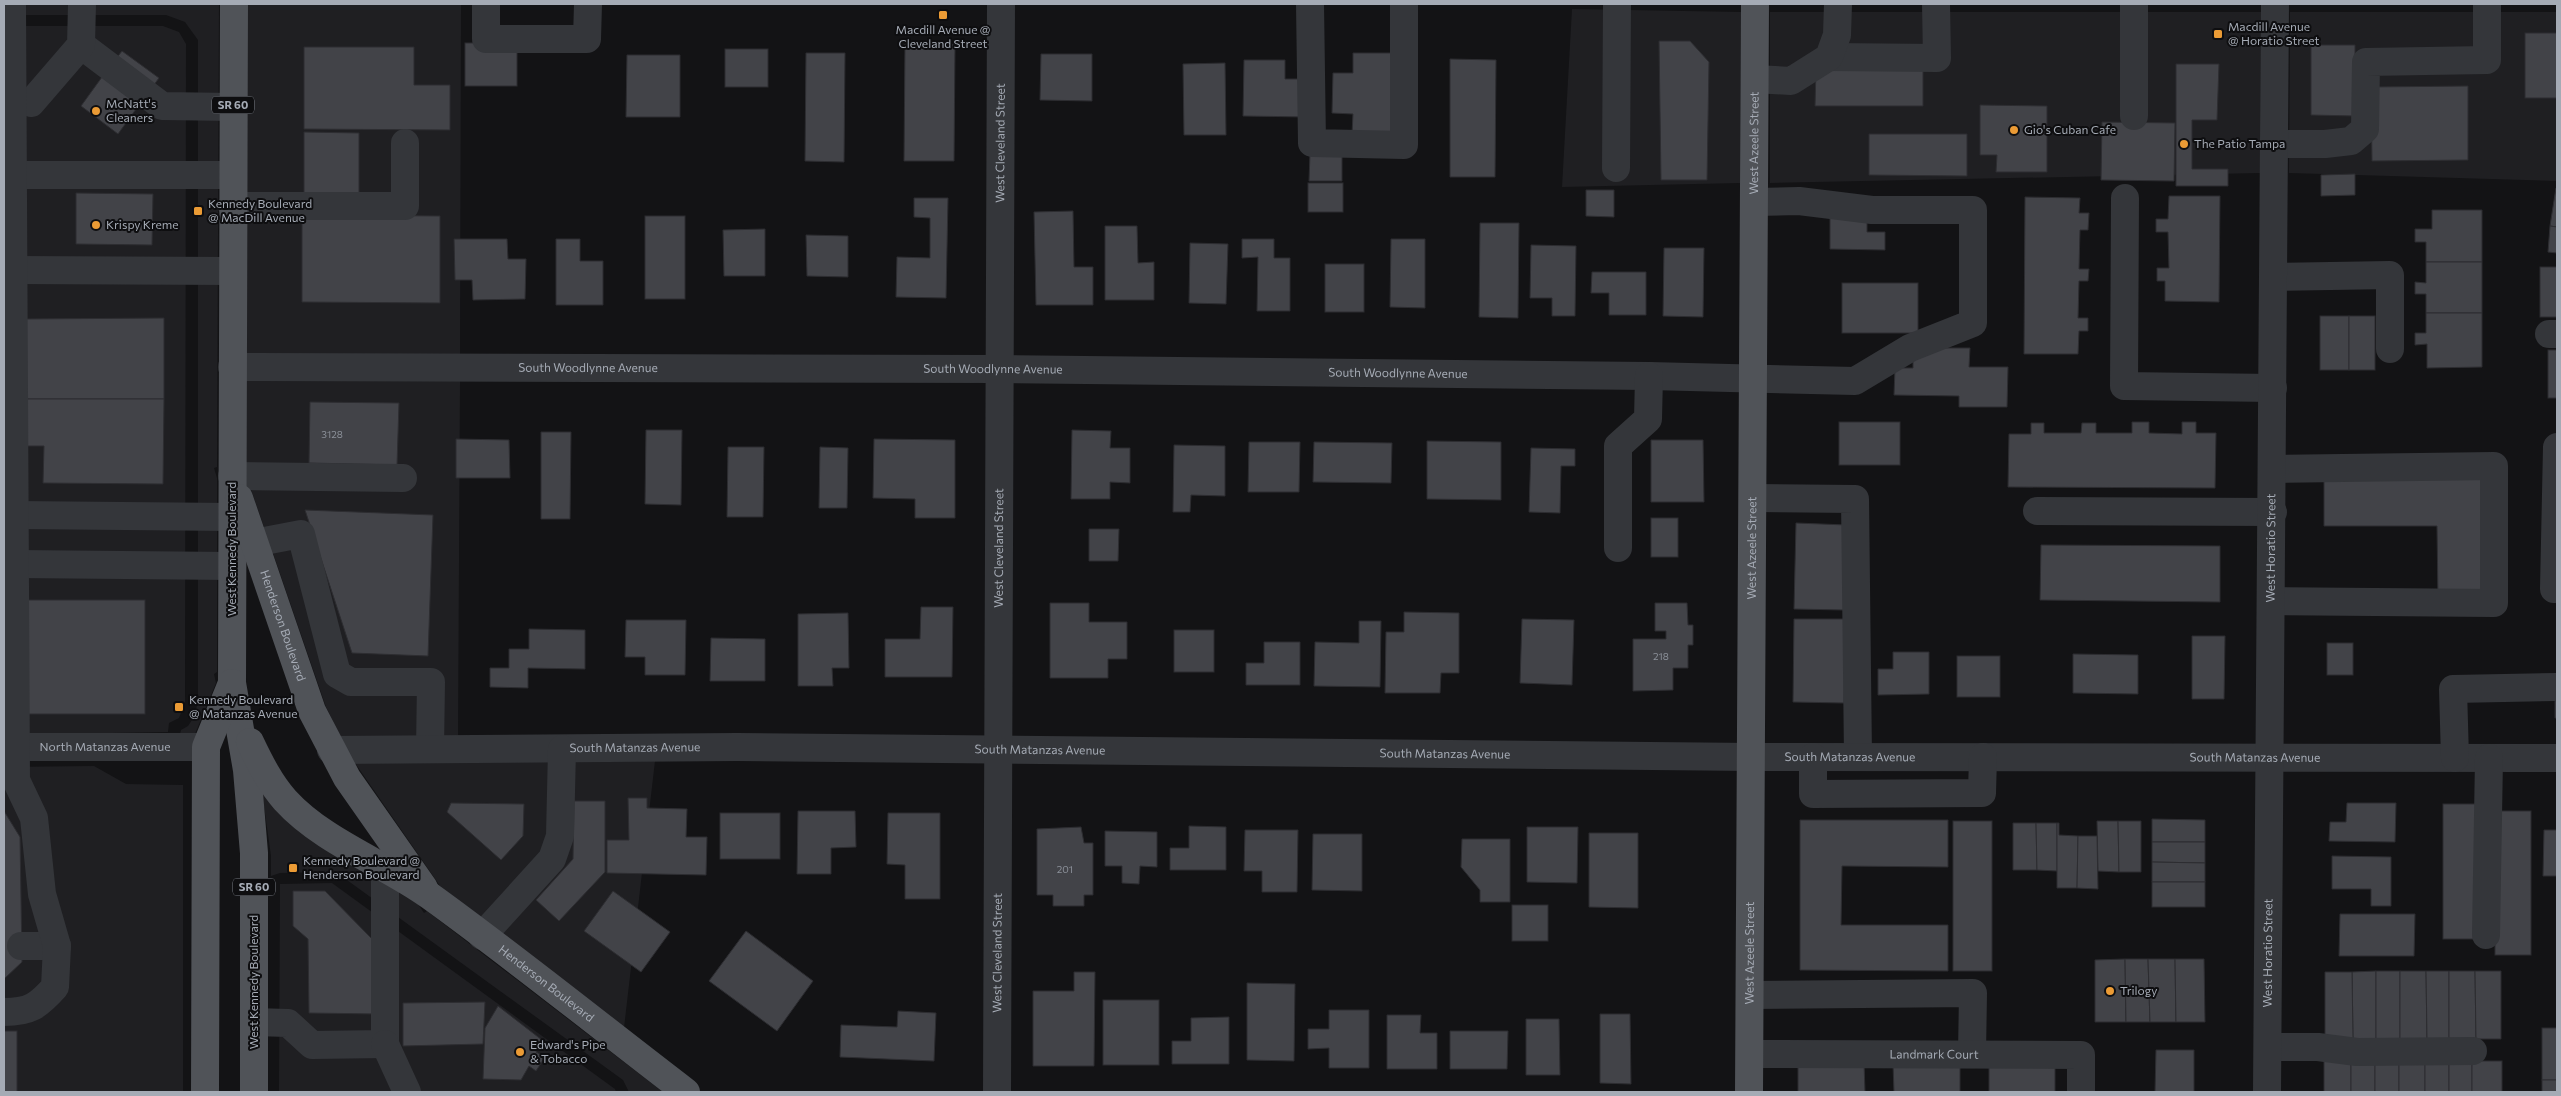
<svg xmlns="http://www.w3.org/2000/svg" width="2561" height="1096" viewBox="0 0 2561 1096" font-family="Commissioner,sans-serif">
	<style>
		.built { fill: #1f1f22 }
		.building { fill: #424348; stroke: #2d2d31 }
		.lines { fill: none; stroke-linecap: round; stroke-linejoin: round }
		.minor { stroke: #34363a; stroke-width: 28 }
		.major { stroke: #505358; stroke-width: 28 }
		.poi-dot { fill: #eb9b35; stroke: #0e0e10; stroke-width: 2 }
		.labels { text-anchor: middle; stroke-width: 4; stroke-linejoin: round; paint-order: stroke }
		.number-label { font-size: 10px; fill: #8c919a }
		.shield { fill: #0e0e10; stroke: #787c84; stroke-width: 1 }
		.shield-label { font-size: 11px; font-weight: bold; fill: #a5abb5 }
		.poi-label { font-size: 12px; fill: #a5abb5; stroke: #0e0e10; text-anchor: start }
		.street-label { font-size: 12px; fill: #a5abb5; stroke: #0e0e10 }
	</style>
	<rect width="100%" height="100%" fill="#131315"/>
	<g class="built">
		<path d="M4 4H219L217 467 214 468 217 478V672L214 674 216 683 195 734H180L181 730 188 726 194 717 198 702V40L185 22 166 15H4Z"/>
		<path d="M248 4H461L460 354H246Z"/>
		<path d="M1572 9 1741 12 1740 183 1562 187Z"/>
		<path d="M1770 12H2261L2260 173 1770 183Z"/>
		<path d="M2290 12H2557V181L2289 173Z"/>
		<path d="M4 26H163L179 32 186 44 185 702 179 718 169 723 168 732 4 735Z"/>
		<path d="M246 380H460L458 737H341L326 707 246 475Z"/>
		<path d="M655 761 624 1028 440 886 355 763Z"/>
		<path d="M94 766 126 784 183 785V1092H4V767Z"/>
		<path d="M262 792 325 849 418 904 424 913 427 911 663 1092H629L623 1080 340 875 332 872 280 873 271 876V856Z"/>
		<path d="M332 883 615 1089 616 1092H279L280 884Z"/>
	</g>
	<g class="building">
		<rect x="2525" y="33" width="32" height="65"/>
		<path d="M1659 41H1690L1709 62 1707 180H1661Z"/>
		<rect x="465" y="43" width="52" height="43"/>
		<path d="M905 44H955L954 161H904Z"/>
		<path d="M2311 45H2355V116L2311 115Z"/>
		<path d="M304 47H414V85H450V130L304 129Z"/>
		<rect x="725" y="49" width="43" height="38"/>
		<path d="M122 51 159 78 139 105 102 77Z"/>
		<path d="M806 53H845L844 162 805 161Z"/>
		<path d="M1353 53H1395L1394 134H1352L1353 114 1332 113 1333 73H1353Z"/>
		<path d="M1041 54H1092V101L1040 100Z"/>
		<path d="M627 55H680V117H626Z"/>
		<path d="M1450 59 1496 60 1495 177H1450Z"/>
		<path d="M1244 60H1285V79H1306V117L1243 116Z"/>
		<path d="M1225 63 1226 135H1184L1183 64Z"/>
		<path d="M2176 64H2219L2217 120H2192V169H2228V186H2176Z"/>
		<path d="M1816 68H1923V106H1815Z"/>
		<path d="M102 77 139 105 118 134 81 106Z"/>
		<path d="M2468 86V160L2372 161 2371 87Z"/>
		<path d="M1980 105 2047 106V172H1996L1997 155H1980Z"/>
		<path d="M2102 122 2175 123 2174 181 2101 180Z"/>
		<path d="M304 132 359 133V199L304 200Z"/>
		<path d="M1869 134H1967V176L1869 175Z"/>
		<path d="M1310 154H1342V181H1309Z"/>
		<path d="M2355 174V195L2321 196V175Z"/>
		<rect x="1308" y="183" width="35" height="29"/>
		<path d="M2556 188H2557V227L2550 226Z"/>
		<path d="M1586 190H1614V217L1586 216Z"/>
		<path d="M76 193 153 194 152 245 76 244Z"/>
		<path d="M2169 196H2220L2219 302 2165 301V281H2157V268H2169L2168 232H2156V219H2168Z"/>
		<path d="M2025 197 2080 198 2079 213H2089L2088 230H2080L2079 269H2089L2088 281H2079L2078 318H2088V331H2079L2078 354H2024Z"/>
		<path d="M914 198H948L946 298 896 297 897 257 930 258V218L914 217Z"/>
		<path d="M2432 210H2482V262H2426V242H2415V229H2432Z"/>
		<path d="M1073 211 1074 267H1093V305H1036L1034 212Z"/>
		<path d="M1830 213 1867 214V232H1885V250L1830 249Z"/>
		<path d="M302 215 440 216V303L302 302Z"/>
		<rect x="645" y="216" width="40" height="83"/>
		<path d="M1480 223H1519L1518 318 1479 317Z"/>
		<path d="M1105 226H1137L1138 263 1154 262V300H1105Z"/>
		<path d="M2550 226 2557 227V253L2548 252Z"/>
		<path d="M765 229V276H724L723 230Z"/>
		<path d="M806 235 848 236V277L807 276Z"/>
		<path d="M454 239H507L508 259H526L525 299 473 300 472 280H455Z"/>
		<path d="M556 239H580V261H603V305H556Z"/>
		<path d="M1242 239H1274V258H1290V311H1257L1258 257 1242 258Z"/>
		<path d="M1391 239H1425V308L1390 307Z"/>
		<path d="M1190 243 1228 244 1226 304 1189 303Z"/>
		<path d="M1531 245 1576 246 1575 316H1552V298H1530Z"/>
		<path d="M1664 248H1704L1703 317 1663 316Z"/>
		<path d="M2426 262H2482V313H2426V294H2415V282L2426 283Z"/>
		<rect x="1325" y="264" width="39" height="48"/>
		<rect x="2540" y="267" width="17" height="50"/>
		<path d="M1592 272H1646V315H1609V293H1591Z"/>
		<rect x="1842" y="283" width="76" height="50"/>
		<path d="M2426 313H2482V367L2427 368V344L2415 345V333H2426Z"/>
		<rect x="2320" y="316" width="29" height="54"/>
		<rect x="2349" y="316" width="26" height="54"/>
		<path d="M164 318V399H24L25 319Z"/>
		<path d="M1913 348H1970L1969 367H2008L2007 407H1959V396L1894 395 1895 368H1913Z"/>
		<rect x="2548" y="350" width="9" height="48"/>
		<path d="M24 399H164L163 484 43 483 44 446H24Z"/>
		<path d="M310 402 399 403 397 465 309 463Z"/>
		<rect x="1839" y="422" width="61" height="43"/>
		<path d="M2132 422H2149V433L2182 434V422H2196V433H2216L2215 488 2008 487 2009 434H2031V423H2044V433H2081L2082 423H2096V433H2132Z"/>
		<path d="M646 430H682L681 505 645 504Z"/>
		<path d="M1072 430 1111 431 1110 448H1130V483L1110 482V499H1071Z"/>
		<path d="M541 432H571L570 519H541Z"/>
		<path d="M456 439 509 440 510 478H456Z"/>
		<path d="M874 439 955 440V518H915V499L873 498Z"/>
		<path d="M1651 440H1703L1704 502H1651Z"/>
		<path d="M1427 441 1501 442V500L1427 499Z"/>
		<path d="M1249 442H1300L1299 492H1248Z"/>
		<path d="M1314 442 1392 443 1391 483 1313 482Z"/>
		<path d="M1174 445 1225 446V496L1191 495 1190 512H1173Z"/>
		<path d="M728 447H764L763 517H727Z"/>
		<path d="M820 447 848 448 847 508H819Z"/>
		<path d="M1531 448 1575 449V466H1561L1560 513 1529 512Z"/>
		<path d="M2324 478 2484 479V599H2438L2437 526H2324Z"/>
		<path d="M305 510 433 515 428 656 352 653Z"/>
		<rect x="1651" y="518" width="27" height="39"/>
		<path d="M1796 523 1846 525 1844 610 1794 609Z"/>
		<path d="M1089 529H1119L1118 561H1089Z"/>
		<path d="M2041 545 2220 546V602L2040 600Z"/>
		<rect x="27" y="600" width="118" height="114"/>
		<path d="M1050 603H1089V622H1127V659H1108V678H1050Z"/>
		<path d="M1655 603H1687L1688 625H1693V645H1688V668H1673V690L1633 691V639H1666V631H1655Z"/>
		<path d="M921 607H953L952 677H885V639H920Z"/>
		<path d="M1404 612 1459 613V673H1441L1440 693H1385L1386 632H1404Z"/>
		<path d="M848 613 849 668H832L833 686H798V614Z"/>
		<path d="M1522 619 1574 620 1572 685 1520 683Z"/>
		<path d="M1794 619H1846L1844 703 1793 702Z"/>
		<path d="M626 620H686L685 675H645V657H625Z"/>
		<path d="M1359 621H1381L1380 687 1314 686 1315 642 1359 643Z"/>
		<path d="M529 629 585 630V669L528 668V688L490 687V668H509V649H529Z"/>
		<rect x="1174" y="630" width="40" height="42"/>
		<path d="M2192 636H2225L2224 699H2192Z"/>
		<path d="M711 638 765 639V681H710Z"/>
		<path d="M1264 642H1300V685H1246V663H1264Z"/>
		<rect x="2327" y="643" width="26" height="32"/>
		<path d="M1893 652H1929V694L1878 695V669H1893Z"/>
		<path d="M2073 654 2138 655V694L2073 693Z"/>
		<rect x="1957" y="656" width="43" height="41"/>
		<path d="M2557 700V718H2555V701Z"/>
		<path d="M628 798H647V808L687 809 686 837H707L706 875 607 873V840H629Z"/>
		<path d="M574 801H605V872L559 921 536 900 573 859Z"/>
		<path d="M451 803 524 804 523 836 501 860 447 812Z"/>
		<path d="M2347 803H2396L2395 842 2329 841 2330 822H2346Z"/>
		<rect x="2443" y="804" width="34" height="135"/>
		<path d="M4 811 20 837 22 962 4 979Z"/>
		<path d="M798 811H855L856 847 831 848V874H797Z"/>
		<rect x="2495" y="811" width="36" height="144"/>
		<rect x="720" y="813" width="60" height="46"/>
		<path d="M888 813H940V899H905V865L887 864Z"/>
		<path d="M2152 819 2205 820V842H2152Z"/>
		<path d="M1800 820H1948V867L1842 866 1841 925H1948V971L1800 970Z"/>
		<rect x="1953" y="821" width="39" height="150"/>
		<path d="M2097 821H2118L2119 872 2098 871Z"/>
		<path d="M2118 821H2141V872H2119Z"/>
		<path d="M2013 823H2036L2037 870H2013Z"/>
		<path d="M2036 823H2057V871L2037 870Z"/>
		<path d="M2057 823H2059V835L2078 836 2077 888H2057Z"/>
		<path d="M1189 826 1226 827V870H1170V848H1189Z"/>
		<path d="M1081 827 1084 843H1093V895H1084V906H1053V895H1037V829Z"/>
		<path d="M1527 827H1578L1577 883 1527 882Z"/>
		<path d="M1245 830H1298L1297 892H1262V871H1244Z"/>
		<path d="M2544 830H2557V876H2543Z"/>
		<path d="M1105 831 1157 832V867L1140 866 1139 884 1122 883V866H1105Z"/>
		<path d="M1589 833H1638V908L1589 907Z"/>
		<path d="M1313 834H1362V891L1312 890Z"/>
		<path d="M2078 836H2097L2098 889 2077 888Z"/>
		<path d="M1462 839H1510V902H1480V890L1461 867Z"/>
		<path d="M2152 842H2205V863L2152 862Z"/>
		<path d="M2332 856 2391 857V906H2371V889H2332Z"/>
		<path d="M2152 862 2205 863V882H2152Z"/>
		<rect x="2152" y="882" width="53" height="25"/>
		<path d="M293 891H325L371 938H379L378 1014 309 1013 308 939 293 926Z"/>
		<path d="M613 891 670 932 641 972 584 931Z"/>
		<rect x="1512" y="905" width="36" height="36"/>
		<path d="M2340 914H2415L2414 956H2339Z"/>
		<path d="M746 931 813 981 777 1031 709 981Z"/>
		<path d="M2125 959 2126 1022H2095V960Z"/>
		<path d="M2125 959H2148L2150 1022H2126Z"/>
		<path d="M2148 959H2175L2176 1022H2150Z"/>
		<path d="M2175 959H2204L2205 1022H2176Z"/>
		<path d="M2376 971V1039H2353L2352 972Z"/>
		<rect x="2376" y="971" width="24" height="68"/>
		<path d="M2400 971H2426L2427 1039H2400Z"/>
		<path d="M2426 971H2449V1039H2427Z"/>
		<path d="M2449 971H2475L2476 1039H2449Z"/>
		<path d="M2475 971H2501V1039H2476Z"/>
		<path d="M1074 972H1095L1094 1066H1033V991H1074Z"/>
		<path d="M2325 972H2352L2353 1039 2325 1038Z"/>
		<path d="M1247 983 1295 984 1294 1061 1247 1060Z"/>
		<rect x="1103" y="1000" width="56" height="65"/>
		<path d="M485 1002 483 1044 403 1046V1003Z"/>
		<path d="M498 1006 542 1040 536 1052 545 1057 536 1071 529 1066 521 1080 483 1079 485 1028Z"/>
		<path d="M1329 1010H1369V1068H1329V1048L1308 1049V1029H1329Z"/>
		<path d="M898 1011 936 1013 934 1061 840 1057 841 1025 897 1027Z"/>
		<path d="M1600 1014H1630L1631 1084 1600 1083Z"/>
		<path d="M1387 1015H1421L1420 1033H1437V1069H1387Z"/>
		<path d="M1229 1017V1064H1172V1041H1191V1018Z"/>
		<path d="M1526 1019H1559L1560 1075H1526Z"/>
		<rect x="2542" y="1028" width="15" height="52"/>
		<rect x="4" y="1031" width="13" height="61"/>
		<path d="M1450 1031H1508L1507 1069H1450Z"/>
		<path d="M2156 1050H2194V1092H2155Z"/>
		<rect x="2324" y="1061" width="27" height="31"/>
		<rect x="2351" y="1061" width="24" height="31"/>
		<rect x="2375" y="1061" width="24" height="31"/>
		<rect x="2399" y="1061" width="26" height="31"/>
		<rect x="2425" y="1061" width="24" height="31"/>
		<rect x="2449" y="1061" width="23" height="31"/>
		<rect x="2472" y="1061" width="30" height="31"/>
		<path d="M1798 1062 1864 1063 1865 1092H1798Z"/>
		<path d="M1893 1064H1960V1092H1894Z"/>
		<rect x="1989" y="1064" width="66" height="28"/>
		<rect x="2542" y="1080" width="15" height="12"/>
	</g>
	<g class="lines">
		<g class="minor">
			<path d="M486 4V39H587L588 4"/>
			<path d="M1310 4 1312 143 1404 145V4"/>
			<path d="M81 45 162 106 233 107"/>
			<path d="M1829 57 1937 58 1936 4"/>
			<path d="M1755 79 1791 81 1829 57 1837 35 1838 4"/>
			<path d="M31 103 81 45 82 4"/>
			<path d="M2134 116V4"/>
			<path d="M2275 144H2325L2351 141 2365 129 2366 62 2487 60V4"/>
			<path d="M1616 168 1617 4"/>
			<path d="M13 175H233"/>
			<path d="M2125 198 2124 386 2273 388"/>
			<path d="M232 206H405V143"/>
			<path d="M14 270 232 271"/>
			<path d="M2274 277 2390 275V349"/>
			<path d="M2549 334H2557"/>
			<path id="s1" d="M232 367 1000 369 1649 376 1855 381 1910 348 1973 323V210H1872L1799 201 1755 202"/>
			<path d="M2557 447 2554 589H2557"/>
			<path d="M232 476 403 478"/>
			<path d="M1754 498 1855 499 1858 757"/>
			<path d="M2037 511 2273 512"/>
			<path d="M15 515 232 517"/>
			<path d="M254 543 301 534 337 674 351 682H431L430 749"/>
			<path d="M1618 548V446L1648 419 1649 376"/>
			<path d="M15 564 232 566"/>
			<path d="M2272 601 2494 603V466L2273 469"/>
			<path id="s2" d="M4 747H206"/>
			<path id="s3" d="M331 750 737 747 1753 757 2557 758"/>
			<path d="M1813 757V794L1982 793 1983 757"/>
			<path d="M2455 758 2453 689 2557 687"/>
			<path d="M2486 935 2489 758"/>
			<path d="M482 936 552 859 560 836 562 749"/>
			<path d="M21 946H57"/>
			<path d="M1750 995 1973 993 1972 1054"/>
			<path d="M4 1012C30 1012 38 1006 55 987L57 946 42 894 34 818 16 780 12 4"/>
			<path d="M254 1022 288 1023 312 1045 385 1044V869"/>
			<path d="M385 1044 407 1092"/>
			<path d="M2268 1047H2318L2357 1052 2473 1051"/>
			<path id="s4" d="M1750 1054 2081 1055V1092"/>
			<path id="s5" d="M997 1092 1001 4"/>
			<path id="s6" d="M2267 1092 2275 4"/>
		</g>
		<g class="major">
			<path d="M234 4 232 683 247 770 254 853V1092"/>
			<path id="s7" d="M239 498 312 711 347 778 424 888"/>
			<path id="s8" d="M250 742C260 763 270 783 285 800 323 842 386 864 430 896 517 959 601 1027 686 1092"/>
			<path d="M205 1092 206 747 232 683"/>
			<path id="s9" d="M1749 1092 1755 4"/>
		</g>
	</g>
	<g class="poi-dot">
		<rect x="938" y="10" width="10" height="10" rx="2.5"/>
		<rect x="2213" y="29" width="10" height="10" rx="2.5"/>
		<circle cx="96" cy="111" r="5"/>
		<circle cx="2014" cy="130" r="5"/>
		<circle cx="2184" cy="144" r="5"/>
		<rect x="193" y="206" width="10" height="10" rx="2.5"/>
		<circle cx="96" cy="225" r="5"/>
		<rect x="174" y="702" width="10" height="10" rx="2.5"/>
		<rect x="288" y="863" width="10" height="10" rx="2.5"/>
		<circle cx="2110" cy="991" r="5"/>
		<circle cx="520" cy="1052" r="5"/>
	</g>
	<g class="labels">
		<g class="number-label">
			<text x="332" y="438">3128</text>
			<text x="1661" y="660">218</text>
			<text x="1065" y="873">201</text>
		</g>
		<g class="shield">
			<rect x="212" y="96.5" width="42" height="17" rx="4"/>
			<rect x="233" y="878.5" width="42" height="17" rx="4"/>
		</g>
		<g class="shield-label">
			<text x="233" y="109">SR 60</text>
			<text x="254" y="891">SR 60</text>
		</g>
		<g class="poi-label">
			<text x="2228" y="31">Macdill Avenue<tspan x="2228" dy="14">@ Horatio Street</tspan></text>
			<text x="943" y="34" text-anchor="middle">Macdill Avenue @<tspan x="943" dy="14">Cleveland Street</tspan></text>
			<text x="106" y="108">McNatt's<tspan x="106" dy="14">Cleaners</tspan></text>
			<text x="2024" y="134">Gio's Cuban Cafe</text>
			<text x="2194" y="148">The Patio Tampa</text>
			<text x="208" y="208">Kennedy Boulevard<tspan x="208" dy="14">@ MacDill Avenue</tspan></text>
			<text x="106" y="229">Krispy Kreme</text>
			<text x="189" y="704">Kennedy Boulevard<tspan x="189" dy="14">@ Matanzas Avenue</tspan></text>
			<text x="303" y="865">Kennedy Boulevard @<tspan x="303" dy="14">Henderson Boulevard</tspan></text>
			<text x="2120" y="995">Trilogy</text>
			<text x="530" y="1049">Edward's Pipe<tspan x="530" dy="14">&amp; Tobacco</tspan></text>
		</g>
		<g class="street-label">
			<text dy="4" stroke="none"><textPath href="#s5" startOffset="949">West Cleveland Street</textPath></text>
			<text dy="4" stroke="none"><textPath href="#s9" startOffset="949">West Azeele Street</textPath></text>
			<text dy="4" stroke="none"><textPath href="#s1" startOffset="356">South Woodlynne Avenue</textPath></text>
			<text dy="4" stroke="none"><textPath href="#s1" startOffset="761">South Woodlynne Avenue</textPath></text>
			<text dy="4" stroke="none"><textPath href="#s1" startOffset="1166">South Woodlynne Avenue</textPath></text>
			<text dy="4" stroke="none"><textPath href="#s5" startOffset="544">West Cleveland Street</textPath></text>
			<text dy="4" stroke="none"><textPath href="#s9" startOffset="544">West Azeele Street</textPath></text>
			<text dy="4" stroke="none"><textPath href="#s6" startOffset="544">West Horatio Street</textPath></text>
			<text transform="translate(232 549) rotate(-90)" y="4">West Kennedy Boulevard</text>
			<text dy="4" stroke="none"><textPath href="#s7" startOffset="135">Henderson Boulevard</textPath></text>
			<text dy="4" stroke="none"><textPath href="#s2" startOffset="101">North Matanzas Avenue</textPath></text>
			<text dy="4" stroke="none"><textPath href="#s3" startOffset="304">South Matanzas Avenue</textPath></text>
			<text dy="4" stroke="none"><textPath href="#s3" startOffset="709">South Matanzas Avenue</textPath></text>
			<text dy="4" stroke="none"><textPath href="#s3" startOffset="1114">South Matanzas Avenue</textPath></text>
			<text dy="4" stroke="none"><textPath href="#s3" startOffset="1519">South Matanzas Avenue</textPath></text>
			<text dy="4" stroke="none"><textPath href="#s3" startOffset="1924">South Matanzas Avenue</textPath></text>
			<text dy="4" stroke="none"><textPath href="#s5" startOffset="139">West Cleveland Street</textPath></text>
			<text dy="4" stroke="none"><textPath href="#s9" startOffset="139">West Azeele Street</textPath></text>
			<text dy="4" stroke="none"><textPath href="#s6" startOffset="139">West Horatio Street</textPath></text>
			<text transform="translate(254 982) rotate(-90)" y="4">West Kennedy Boulevard</text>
			<text dy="4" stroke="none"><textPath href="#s8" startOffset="388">Henderson Boulevard</textPath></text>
			<text dy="4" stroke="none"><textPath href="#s4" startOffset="184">Landmark Court</textPath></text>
		</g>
	</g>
	<rect width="2561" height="1096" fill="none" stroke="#a5abb5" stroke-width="10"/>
</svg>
